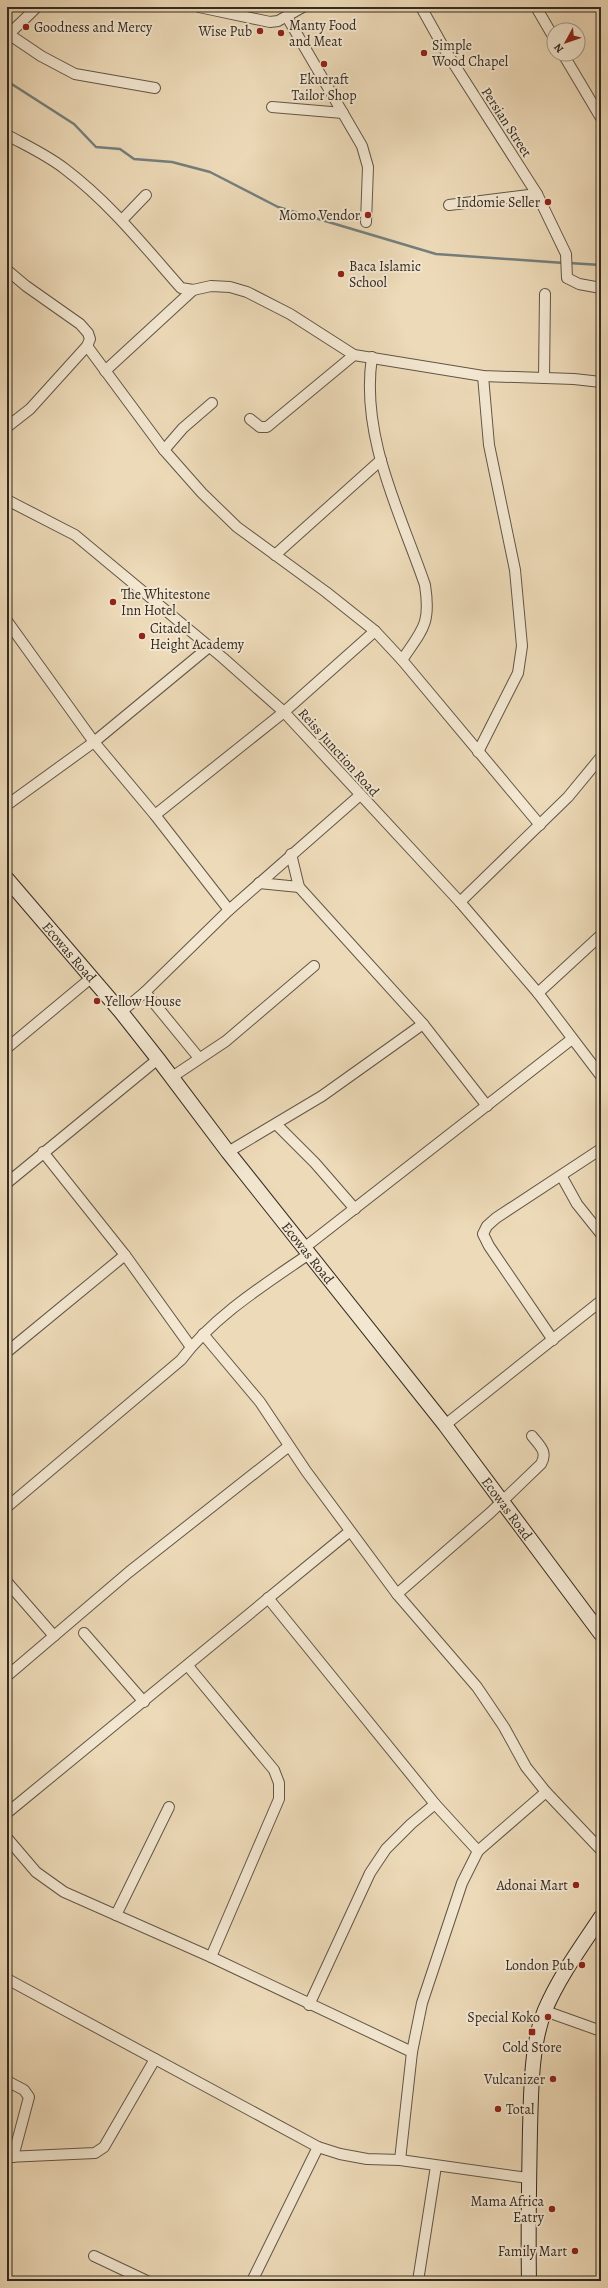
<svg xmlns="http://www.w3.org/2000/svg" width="608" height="2288" viewBox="0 0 608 2288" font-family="Alegreya,serif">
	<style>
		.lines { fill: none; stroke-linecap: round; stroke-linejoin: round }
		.stream { stroke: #747f7d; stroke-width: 2.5 }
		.street-casing { stroke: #625647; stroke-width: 12 }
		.secondary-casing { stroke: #342a21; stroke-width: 16 }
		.street { stroke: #f3e7d1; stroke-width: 10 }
		.secondary { stroke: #f3e7d1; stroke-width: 14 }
		.poi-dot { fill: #8f2418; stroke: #f3e7d1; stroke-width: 1.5 }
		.labels { text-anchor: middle; stroke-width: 4; stroke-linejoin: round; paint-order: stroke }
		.poi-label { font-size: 14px; fill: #342a21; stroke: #f3e7d1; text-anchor: end }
		.street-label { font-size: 14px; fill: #342a21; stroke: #f3e7d1 }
	</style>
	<rect width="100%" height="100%" fill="#eddab8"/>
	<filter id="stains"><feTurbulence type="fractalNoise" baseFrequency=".005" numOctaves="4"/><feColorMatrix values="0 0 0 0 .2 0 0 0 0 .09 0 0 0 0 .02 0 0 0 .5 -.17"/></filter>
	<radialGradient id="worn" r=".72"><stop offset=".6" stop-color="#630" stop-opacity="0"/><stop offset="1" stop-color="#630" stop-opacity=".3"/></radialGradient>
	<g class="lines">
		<g class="stream">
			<path d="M7 81 74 124 96 147 120 149 134 159 172 162 210 172 278 207 436 254 564 263"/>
			<path d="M569 263 601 265"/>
		</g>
		<g class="street-casing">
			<g id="street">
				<path d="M199 7 270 22 278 21 303 7"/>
				<path d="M421 7 445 50 537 194 566 254 567 278 579 284 601 288"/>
				<path d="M536 7 554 38"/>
				<path d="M287 17 362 146 368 167 366 222"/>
				<path d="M7 33 41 56 75 74 155 88"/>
				<path d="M9 34 37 7"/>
				<path d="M563 54 601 118"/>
				<path d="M272 107 343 113"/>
				<path d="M7 135C27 146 47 155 65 169 110 203 144 246 181 288L193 290 211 286 230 287 247 292 290 314 354 355 483 376 574 379 601 382"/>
				<path d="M449 205 537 194"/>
				<path d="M122 220 146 195"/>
				<path d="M7 270 26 286 80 324 88 333 90 339 87 346 30 409 7 427"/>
				<path d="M87 346 164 450 202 493 237 527 326 592 375 631 402 660 540 825"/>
				<path d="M372 357C360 436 400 512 425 585 431 624 423 629 402 660"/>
				<path d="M105 371 193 290"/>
				<path d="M544 378 545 294"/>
				<path d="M250 419 260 427H267L354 355"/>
				<path d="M164 450 183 428 212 403"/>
				<path d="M7 500 75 535 223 658 284 712 460 902 538 993 601 1076"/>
				<path d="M275 555 381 460"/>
				<path d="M7 621 94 742 155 815 229 910"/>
				<path d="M478 752 518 673 522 646 515 570 489 445 483 376"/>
				<path d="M7 805 94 742 209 647"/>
				<path d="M155 815 284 712 375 631"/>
				<path d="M291 854 299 887 423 1024 487 1106"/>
				<path d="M259 883 299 887"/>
				<path d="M460 902 568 797 601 757"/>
				<path d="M145 992 199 1058"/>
				<path d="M538 993 601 935"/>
				<path d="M121 1012 145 992 229 910 359 796"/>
				<path d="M7 1048 91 978"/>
				<path d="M172 1077 226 1041 314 966"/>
				<path d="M276 1124 315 1163 355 1209"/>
				<path d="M43 1152 125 1255 191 1347"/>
				<path d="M228 1152 322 1096 423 1024"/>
				<path d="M562 1177 577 1204 601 1234"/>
				<path d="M7 1183 158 1059"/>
				<path d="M304 1248 572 1039"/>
				<path d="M203 1334 260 1402 306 1471 397 1594 477 1687 504 1727 526 1767 546 1792 601 1850"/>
				<path d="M553 1340 489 1246 483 1234 487 1226 496 1218 601 1149"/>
				<path d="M7 1352 125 1255"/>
				<path d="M445 1425 601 1301"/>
				<path d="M7 1507 181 1360C214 1316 264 1285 309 1254"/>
				<path d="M7 1582 54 1636"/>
				<path d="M397 1594 490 1513 541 1464C548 1452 540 1446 532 1436"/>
				<path d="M268 1598 435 1804 478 1851 546 1792"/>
				<path d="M84 1633 144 1702"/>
				<path d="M188 1666 274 1770 279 1783V1799L211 1957"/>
				<path d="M7 1676 129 1572 289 1446"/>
				<path d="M7 1813 349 1532"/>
				<path d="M7 1838 36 1872 64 1892 211 1957 412 2052"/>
				<path d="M116 1915 169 1807"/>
				<path d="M7 1979 318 2147 340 2154 367 2159 400 2160 528 2178"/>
				<path d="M309 2005 370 1873 386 1849 411 1824 435 1804"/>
				<path d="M545 2011 601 2031"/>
				<path d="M7 2081 24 2090 29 2097 13 2157"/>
				<path d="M7 2157 95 2153 104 2147 155 2059"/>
				<path d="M400 2160 412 2052 422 2003 462 1883 478 1851"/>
				<path d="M94 2256 147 2281"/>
				<path d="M252 2281 318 2147"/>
				<path d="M418 2281 436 2166"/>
			</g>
		</g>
		<g class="secondary-casing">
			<g id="secondary">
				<path id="s1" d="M7 879 121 1012 158 1059 228 1152 445 1425 601 1634"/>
				<path d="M529 2281C528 2231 529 2180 530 2130 531 2093 531 2044 545 2010 559 1977 581 1947 601 1917"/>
			</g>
		</g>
		<use href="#street" class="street"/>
		<use href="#secondary" class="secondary"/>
	</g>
	<g class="poi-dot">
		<circle cx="26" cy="27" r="4"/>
		<circle cx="260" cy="31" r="4"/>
		<circle cx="281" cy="33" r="4"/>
		<circle cx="424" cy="53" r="4"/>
		<circle cx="324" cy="64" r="4"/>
		<circle cx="548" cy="202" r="4"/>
		<circle cx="368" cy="215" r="4"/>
		<circle cx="341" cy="274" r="4"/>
		<circle cx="113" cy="602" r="4"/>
		<circle cx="142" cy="636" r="4"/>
		<circle cx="97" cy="1001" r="4"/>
		<circle cx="576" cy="1885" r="4"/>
		<circle cx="582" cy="1965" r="4"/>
		<circle cx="548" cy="2017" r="4"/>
		<rect x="528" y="2028" width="8" height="8" rx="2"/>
		<circle cx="553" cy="2079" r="4"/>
		<circle cx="498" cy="2109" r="4"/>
		<circle cx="552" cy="2209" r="4"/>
		<circle cx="575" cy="2251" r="4"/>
	</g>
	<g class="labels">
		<g class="poi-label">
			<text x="289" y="30" text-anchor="start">Manty Food<tspan x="289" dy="16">and Meat</tspan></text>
			<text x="34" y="32" text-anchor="start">Goodness and Mercy</text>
			<text x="252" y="36">Wise Pub</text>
			<text x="432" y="50" text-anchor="start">Simple<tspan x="432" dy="16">Wood Chapel</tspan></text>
			<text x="324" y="84" text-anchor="middle">Ekucraft<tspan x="324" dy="16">Tailor Shop</tspan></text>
			<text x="540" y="207">Indomie Seller</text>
			<text x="360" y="220">Momo Vendor</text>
			<text x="349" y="271" text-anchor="start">Baca Islamic<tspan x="349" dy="16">School</tspan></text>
			<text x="121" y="599" text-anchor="start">The Whitestone<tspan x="121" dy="16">Inn Hotel</tspan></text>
			<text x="150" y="633" text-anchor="start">Citadel<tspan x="150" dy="16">Height Academy</tspan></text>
			<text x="105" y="1006" text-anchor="start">Yellow House</text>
			<text x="568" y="1890">Adonai Mart</text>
			<text x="574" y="1970">London Pub</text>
			<text x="540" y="2022">Special Koko</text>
			<text x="532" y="2052" text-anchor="middle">Cold Store</text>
			<text x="545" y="2084">Vulcanizer</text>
			<text x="506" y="2114" text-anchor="start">Total</text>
			<text x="544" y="2206">Mama Africa<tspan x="544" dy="16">Eatry</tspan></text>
			<text x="567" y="2256">Family Mart</text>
		</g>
		<g class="street-label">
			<text transform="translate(507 122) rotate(57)" y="5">Persian Street</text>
			<text transform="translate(339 752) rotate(48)" y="5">Reiss Junction Road</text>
			<text dy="5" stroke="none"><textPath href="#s1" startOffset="96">Ecowas Road</textPath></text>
			<text dy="5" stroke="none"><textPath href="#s1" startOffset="480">Ecowas Road</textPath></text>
			<text dy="5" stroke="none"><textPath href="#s1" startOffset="804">Ecowas Road</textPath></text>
		</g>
	</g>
	<rect width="608" height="2288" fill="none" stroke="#eddab8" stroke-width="24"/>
	<rect x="8" y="8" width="592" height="2272" fill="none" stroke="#342a21" stroke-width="2"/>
	<rect x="12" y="12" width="584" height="2264" fill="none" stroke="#342a21"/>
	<g transform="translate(566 42) rotate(230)"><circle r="19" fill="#f3e7d1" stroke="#a79b8b"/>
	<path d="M0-3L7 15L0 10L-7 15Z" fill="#8f2418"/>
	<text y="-6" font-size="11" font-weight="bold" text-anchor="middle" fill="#342a21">N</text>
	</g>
	<rect width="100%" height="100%" filter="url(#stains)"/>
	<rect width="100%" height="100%" fill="url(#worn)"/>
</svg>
